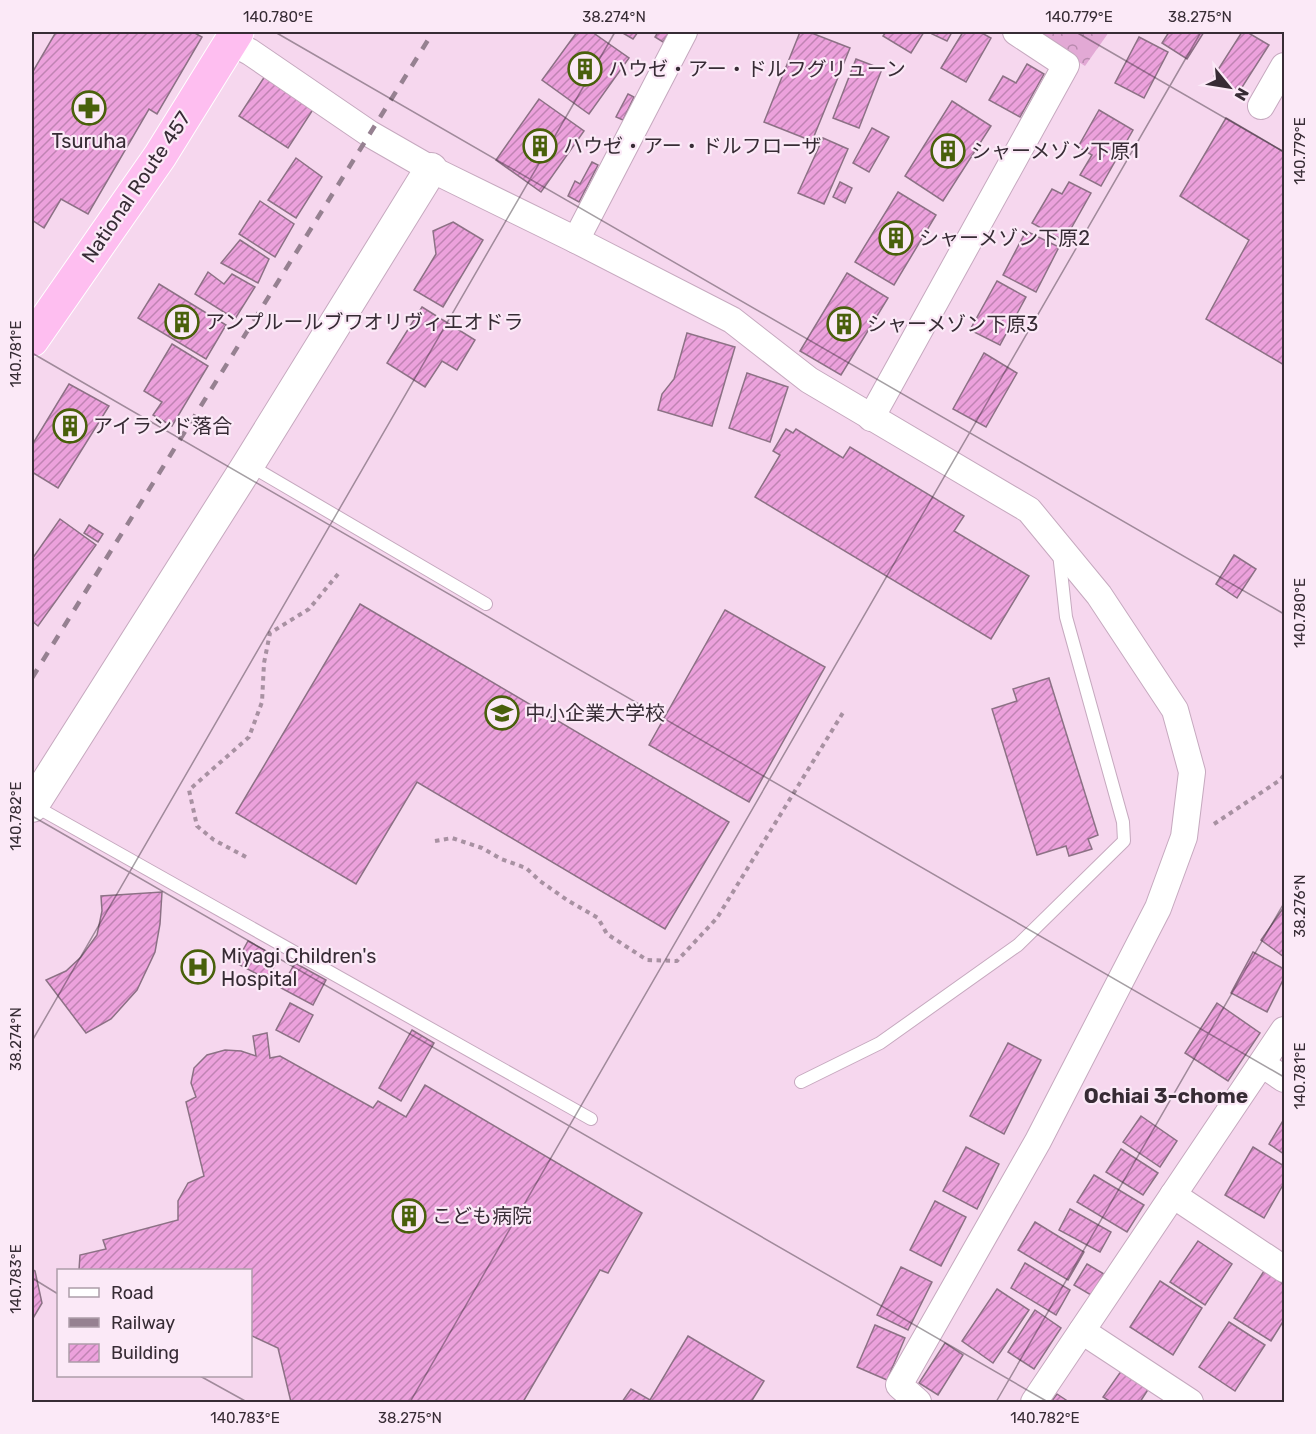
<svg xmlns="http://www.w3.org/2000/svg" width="1316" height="1434" viewBox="0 0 1316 1434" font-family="Rubik,'Noto Sans JP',sans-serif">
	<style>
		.park { fill: url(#park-crowns) }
		.building { fill: url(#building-hatch); stroke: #8c7185; stroke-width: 1.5 }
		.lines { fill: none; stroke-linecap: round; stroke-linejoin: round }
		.service-casing { stroke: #c6a9bf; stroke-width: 14 }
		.minor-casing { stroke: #c6a9bf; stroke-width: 28 }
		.tertiary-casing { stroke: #c6a9bf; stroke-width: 34 }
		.trunk-casing { stroke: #fff; stroke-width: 35 }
		.path { stroke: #a891a2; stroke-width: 4; stroke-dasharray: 4.5 4.5; stroke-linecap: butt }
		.service { stroke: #fff; stroke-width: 12 }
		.minor { stroke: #fff; stroke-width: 26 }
		.tertiary { stroke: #fff; stroke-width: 32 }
		.trunk { stroke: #febef0; stroke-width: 33 }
		.rail { stroke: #968191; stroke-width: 4.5; stroke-dasharray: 10 10; stroke-linecap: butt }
		.ticks { fill: none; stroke: #372c35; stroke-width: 1.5; stroke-opacity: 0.45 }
		.labels { text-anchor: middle; stroke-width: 4.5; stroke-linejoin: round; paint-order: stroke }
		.poi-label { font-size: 20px; fill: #372c35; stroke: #fbe9f7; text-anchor: start }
		.street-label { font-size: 20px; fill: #372c35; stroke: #fbe9f7 }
		.neighbourhood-label { font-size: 21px; font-weight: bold; fill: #372c35; stroke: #fbe9f7 }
		.neatline { fill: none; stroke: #372c35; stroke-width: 2 }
		.ticks-label { font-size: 15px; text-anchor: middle; fill: #372c35 }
	</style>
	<defs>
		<pattern id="park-crowns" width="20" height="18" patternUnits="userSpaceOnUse" patternTransform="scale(1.5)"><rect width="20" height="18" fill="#e2a9d5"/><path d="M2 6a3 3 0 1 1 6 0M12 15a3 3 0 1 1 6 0" fill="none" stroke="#b88aae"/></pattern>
		<pattern id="building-hatch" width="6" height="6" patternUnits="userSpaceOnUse" patternTransform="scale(1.5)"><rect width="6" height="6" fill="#eca1dc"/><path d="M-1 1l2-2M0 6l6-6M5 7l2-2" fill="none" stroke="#c083b3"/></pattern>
	</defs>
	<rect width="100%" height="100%" fill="#f6d7ee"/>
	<path class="park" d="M1032 32H1109L1085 66Z"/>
	<g class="building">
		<path d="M56 32H193L202 37 157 114 149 109 88 214 61 199 44 228 32 220V73Z"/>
		<path d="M577 32H592L629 58 589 114 542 80Z"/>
		<path d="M621 32H638L633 39Z"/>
		<path d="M658 32H670L663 42 655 37Z"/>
		<path d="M800 32H809L850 48 812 141 764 122Z"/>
		<path d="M886 32H924L911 53 883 36Z"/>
		<path d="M933 32H952L947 41 932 34Z"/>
		<path d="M963 32H980L991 38 966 82 941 68Z"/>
		<path d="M1169 32H1204L1187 59 1162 43Z"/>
		<path d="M1242 32H1247L1269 45 1239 92 1214 76Z"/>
		<path d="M1139 37 1168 52 1144 98 1115 83Z"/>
		<path d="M856 59 882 69 859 128 833 118Z"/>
		<path d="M1027 64 1044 74 1020 117 989 100 1003 76 1016 83Z"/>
		<path d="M265 76 314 108 288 148 239 116Z"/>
		<path d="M628 94 634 97 623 120 616 117Z"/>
		<path d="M539 99 584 131 541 192 496 160Z"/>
		<path d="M952 101 991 126 943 201 905 176Z"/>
		<path d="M1099 110 1133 130 1101 186 1080 175 1092 155 1078 147Z"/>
		<path d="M1226 118 1284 152V365L1206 319 1249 240 1180 196Z"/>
		<path d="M872 128 889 137 869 172 853 163Z"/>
		<path d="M823 138 848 149 824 204 798 193Z"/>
		<path d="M296 158 322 177 296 218 268 200Z"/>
		<path d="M592 162 598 165 579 202 568 196 575 181 580 184Z"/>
		<path d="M840 182 852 188 845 203 833 197Z"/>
		<path d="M1069 182 1091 193 1064 241 1032 223 1052 189 1062 194Z"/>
		<path d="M898 192 936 215 894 285 855 262Z"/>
		<path d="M260 201 294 224 275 257 239 234Z"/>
		<path d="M453 222 483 240 443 307 414 290 436 254 433 231Z"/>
		<path d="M1026 231 1059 247 1036 292 1003 275Z"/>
		<path d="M240 240 269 259 258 283 221 263Z"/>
		<path d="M208 272 224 284 232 274 255 287 235 319 195 294Z"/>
		<path d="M847 273 888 298 841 375 800 351Z"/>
		<path d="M997 281 1026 297 1000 345 970 330Z"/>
		<path d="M159 284 226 325 206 359 138 318Z"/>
		<path d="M422 307 475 340 457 370 442 361 425 387 387 363Z"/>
		<path d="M687 333 735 347 712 426 658 410 662 394 674 379Z"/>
		<path d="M172 344 208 366 172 426 153 415 162 402 144 391Z"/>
		<path d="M984 353 1017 373 986 427 953 409Z"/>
		<path d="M747 373 788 387 770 442 729 428Z"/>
		<path d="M69 384 109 406 58 488 32 472V445Z"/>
		<path d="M786 429 793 433 796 429 843 458 850 447 964 516 954 531 1029 576 991 639 755 497 780 455 773 451Z"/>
		<path d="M60 519 96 545 38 626 32 621V559Z"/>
		<path d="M89 525 103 534 98 542 84 533Z"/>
		<path d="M1234 555 1256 569 1237 598 1216 584Z"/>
		<path d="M360 604 729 822 665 929 417 782 356 884 236 813Z"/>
		<path d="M725 610 825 667 749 802 649 745Z"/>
		<path d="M1049 678 1098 835 1088 839 1092 849 1069 856 1066 846 1037 855 992 709 1017 701 1013 689Z"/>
		<path d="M162 892 160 924 155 952 137 990 111 1019 86 1033 46 980 66 971 81 957 97 935 102 911 101 896Z"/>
		<path d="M1284 907V957L1261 940Z"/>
		<path d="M248 941 279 958 267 979 236 963Z"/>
		<path d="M1253 952 1284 969V978L1267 1012 1231 993Z"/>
		<path d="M295 963 326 980 313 1005 281 988Z"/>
		<path d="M290 1003 313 1015 299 1042 276 1030Z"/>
		<path d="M1217 1003 1260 1033 1228 1081 1185 1053Z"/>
		<path d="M412 1030 434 1043 401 1101 379 1088Z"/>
		<path d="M267 1033 270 1058 280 1056 373 1108 378 1101 406 1117 425 1085 642 1213 608 1273 600 1270 523 1402H291L278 1348 250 1335V1270H79L80 1255 106 1249 103 1240 178 1220V1201L188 1183 204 1176 186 1102 196 1097 191 1083 194 1068 207 1055 225 1050 241 1051 256 1056 253 1036Z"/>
		<path d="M1008 1043 1041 1060 1004 1134 970 1116Z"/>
		<path d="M1141 1116 1177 1141 1160 1167 1123 1142Z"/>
		<path d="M1284 1119V1154L1269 1144Z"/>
		<path d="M966 1147 999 1164 977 1209 943 1191Z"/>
		<path d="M1253 1147 1284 1166V1183L1264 1218 1225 1195Z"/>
		<path d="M1121 1149 1158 1173 1143 1195 1106 1172Z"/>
		<path d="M1094 1175 1144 1205 1127 1232 1077 1202Z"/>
		<path d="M935 1201 966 1217 941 1266 910 1250Z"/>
		<path d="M1070 1209 1111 1232 1100 1252 1059 1230Z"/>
		<path d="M1035 1222 1084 1252 1068 1280 1018 1250Z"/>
		<path d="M1198 1241 1232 1264 1205 1305 1170 1282Z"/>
		<path d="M1025 1263 1070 1290 1056 1315 1011 1288Z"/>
		<path d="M1087 1264 1104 1274 1091 1295 1074 1285Z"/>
		<path d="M901 1267 932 1282 908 1330 877 1315Z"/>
		<path d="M32 1269 35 1271 42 1303 32 1320Z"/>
		<path d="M1264 1271 1284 1284V1320L1271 1341 1234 1318Z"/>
		<path d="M1160 1281 1202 1308 1173 1355 1130 1327Z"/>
		<path d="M997 1289 1029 1310 993 1363 962 1341Z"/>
		<path d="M1035 1310 1061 1328 1034 1369 1008 1352Z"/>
		<path d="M1229 1322 1265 1345 1235 1391 1199 1367Z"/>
		<path d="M875 1325 905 1338 887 1380 857 1367Z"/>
		<path d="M688 1336 764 1381 751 1402H622L631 1389 650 1400Z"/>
		<path d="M945 1343 963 1355 938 1395 919 1383Z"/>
		<path d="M1124 1367 1151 1385 1140 1402H1111L1103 1397Z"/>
		<path d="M1057 1394 1069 1402H1051Z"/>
	</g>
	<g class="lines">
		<g class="service-casing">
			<g id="service">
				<path d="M249 465 486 604"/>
				<path d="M33 805 591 1119"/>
				<path d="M801 1082 880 1043 1018 945 1124 841 1123 822 1066 617 1059 553"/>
			</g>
		</g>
		<g class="minor-casing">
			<g id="minor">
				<path d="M231 42 250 52 370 134 431 169 576 240 732 320 809 380 1029 510 1099 595 1175 710 1192 772 1184 837 1158 908 1038 1141 899 1385 918 1402"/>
				<path d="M1261 106 1284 66"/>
				<path d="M576 240 684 32"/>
				<path d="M871 418 1066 65 1016 32"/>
				<path d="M1262 1064 1284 1079"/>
				<path d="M1173 1195 1284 1269"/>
				<path d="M1082 1331 1190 1402"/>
				<path d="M1034 1402 1284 1030"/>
			</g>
		</g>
		<g class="tertiary-casing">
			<path id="tertiary" d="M32 806 248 465 431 169"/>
		</g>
		<g class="trunk-casing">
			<path id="trunk" d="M32 340 160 156 237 32"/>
		</g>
		<g class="path">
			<path d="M1214 824 1280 780 1284 775"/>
			<path d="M435 841 452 838 482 848 501 859 526 868 540 881 567 900 598 918 607 934 647 960 677 961 717 918 844 711"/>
			<path d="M246 857 214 840 197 826 189 790 249 737 262 702 264 663 270 633 309 609 338 574"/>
		</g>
		<use href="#service" class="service"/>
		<use href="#minor" class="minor"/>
		<use href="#tertiary" class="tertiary"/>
		<use href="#trunk" class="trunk"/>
		<path class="rail" d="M32 678 433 32"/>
	</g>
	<path class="ticks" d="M275 32 1284 614M1076 32 1284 152M32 353 1284 1077M32 816 1048 1402M32 1041 615 32M32 1278 58 1294M200 1376 247 1402M410 1402 1201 32M996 1402 1284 903"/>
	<defs>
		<g id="building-ring" transform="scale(1.725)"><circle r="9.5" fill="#fbe9f7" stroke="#49600b" stroke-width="1.5"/><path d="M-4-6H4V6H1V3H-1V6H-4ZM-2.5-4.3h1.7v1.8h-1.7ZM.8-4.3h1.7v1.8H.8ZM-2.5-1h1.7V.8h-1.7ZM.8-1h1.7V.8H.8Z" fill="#49600b"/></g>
		<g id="pharmacy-ring" transform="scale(1.725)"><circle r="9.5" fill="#fbe9f7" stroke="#49600b" stroke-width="1.5"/><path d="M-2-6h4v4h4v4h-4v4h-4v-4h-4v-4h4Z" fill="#49600b"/></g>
		<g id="school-ring" transform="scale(1.725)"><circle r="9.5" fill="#fbe9f7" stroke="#49600b" stroke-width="1.5"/><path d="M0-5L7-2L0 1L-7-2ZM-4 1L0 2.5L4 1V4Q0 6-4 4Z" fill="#49600b"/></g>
		<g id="hospital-ring" transform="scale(1.725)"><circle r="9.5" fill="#fbe9f7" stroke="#49600b" stroke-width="1.5"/><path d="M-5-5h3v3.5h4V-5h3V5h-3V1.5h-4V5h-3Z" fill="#49600b"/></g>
	</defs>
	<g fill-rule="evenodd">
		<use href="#building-ring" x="585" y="69"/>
		<use href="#pharmacy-ring" x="89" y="108"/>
		<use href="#building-ring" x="540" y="146"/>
		<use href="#building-ring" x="948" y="151"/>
		<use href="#building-ring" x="896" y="238"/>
		<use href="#building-ring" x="182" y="322"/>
		<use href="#building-ring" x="844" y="324"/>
		<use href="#building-ring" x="70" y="426"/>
		<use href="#school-ring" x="502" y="713"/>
		<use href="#hospital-ring" x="198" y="967"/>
		<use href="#building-ring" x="409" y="1216"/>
	</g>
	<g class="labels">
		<g class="poi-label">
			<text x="608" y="76">ハウゼ・アー・ドルフグリューン</text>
			<text x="89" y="148" text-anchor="middle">Tsuruha</text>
			<text x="563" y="153">ハウゼ・アー・ドルフローザ</text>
			<text x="971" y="158">シャーメゾン下原1</text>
			<text x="919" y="245">シャーメゾン下原2</text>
			<text x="205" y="329">アンプルールブワオリヴィエオドラ</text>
			<text x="867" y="331">シャーメゾン下原3</text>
			<text x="93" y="433">アイランド落合</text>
			<text x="525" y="720">中小企業大学校</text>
			<text x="221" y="963">Miyagi Children's<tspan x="221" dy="23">Hospital</tspan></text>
			<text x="432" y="1223">こども病院</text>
		</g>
		<g class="street-label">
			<text transform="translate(136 187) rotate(-56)" y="7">National Route 457</text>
		</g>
		<g class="neighbourhood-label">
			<text x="1166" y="1103">Ochiai 3-chome</text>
		</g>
	</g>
	<rect width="1316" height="1434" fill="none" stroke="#fbe9f7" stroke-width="66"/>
	<rect x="57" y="1269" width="195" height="108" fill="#fbe9f7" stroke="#ad9da9" stroke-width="1.5"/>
	<rect x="69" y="1288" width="30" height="9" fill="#ffffff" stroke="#ad9da9" stroke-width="1.5"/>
	<text x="111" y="1299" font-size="18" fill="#372c35">Road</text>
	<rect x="69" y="1318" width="30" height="9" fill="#968191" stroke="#ad9da9" stroke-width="1.5"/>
	<text x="111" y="1329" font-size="18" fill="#372c35">Railway</text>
	<rect x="69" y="1344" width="30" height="18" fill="url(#building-hatch)" stroke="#ad9da9" stroke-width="1.5"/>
	<text x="111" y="1359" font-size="18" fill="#372c35">Building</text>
	<g transform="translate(1229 87) rotate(120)" stroke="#fbe9f7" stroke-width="4.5" paint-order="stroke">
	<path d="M0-4.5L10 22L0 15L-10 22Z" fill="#372c35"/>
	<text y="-9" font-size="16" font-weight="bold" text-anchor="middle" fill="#372c35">N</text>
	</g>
	<rect x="33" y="33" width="1250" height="1368" class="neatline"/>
	<g class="ticks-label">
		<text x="278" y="22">140.780°E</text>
		<text x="614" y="22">38.274°N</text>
		<text x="1079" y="22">140.779°E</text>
		<text x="1200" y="22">38.275°N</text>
		<text transform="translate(1300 151) rotate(-90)" y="5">140.779°E</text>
		<text transform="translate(16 354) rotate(-90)" y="5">140.781°E</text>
		<text transform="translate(1300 613) rotate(-90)" y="5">140.780°E</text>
		<text transform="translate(16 816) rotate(-90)" y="5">140.782°E</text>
		<text transform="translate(1300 906) rotate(-90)" y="5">38.276°N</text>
		<text transform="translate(16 1039) rotate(-90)" y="5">38.274°N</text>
		<text transform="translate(1300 1076) rotate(-90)" y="5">140.781°E</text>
		<text transform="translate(16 1279) rotate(-90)" y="5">140.783°E</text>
		<text x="245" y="1423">140.783°E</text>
		<text x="410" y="1423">38.275°N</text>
		<text x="1045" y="1423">140.782°E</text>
	</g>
</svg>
